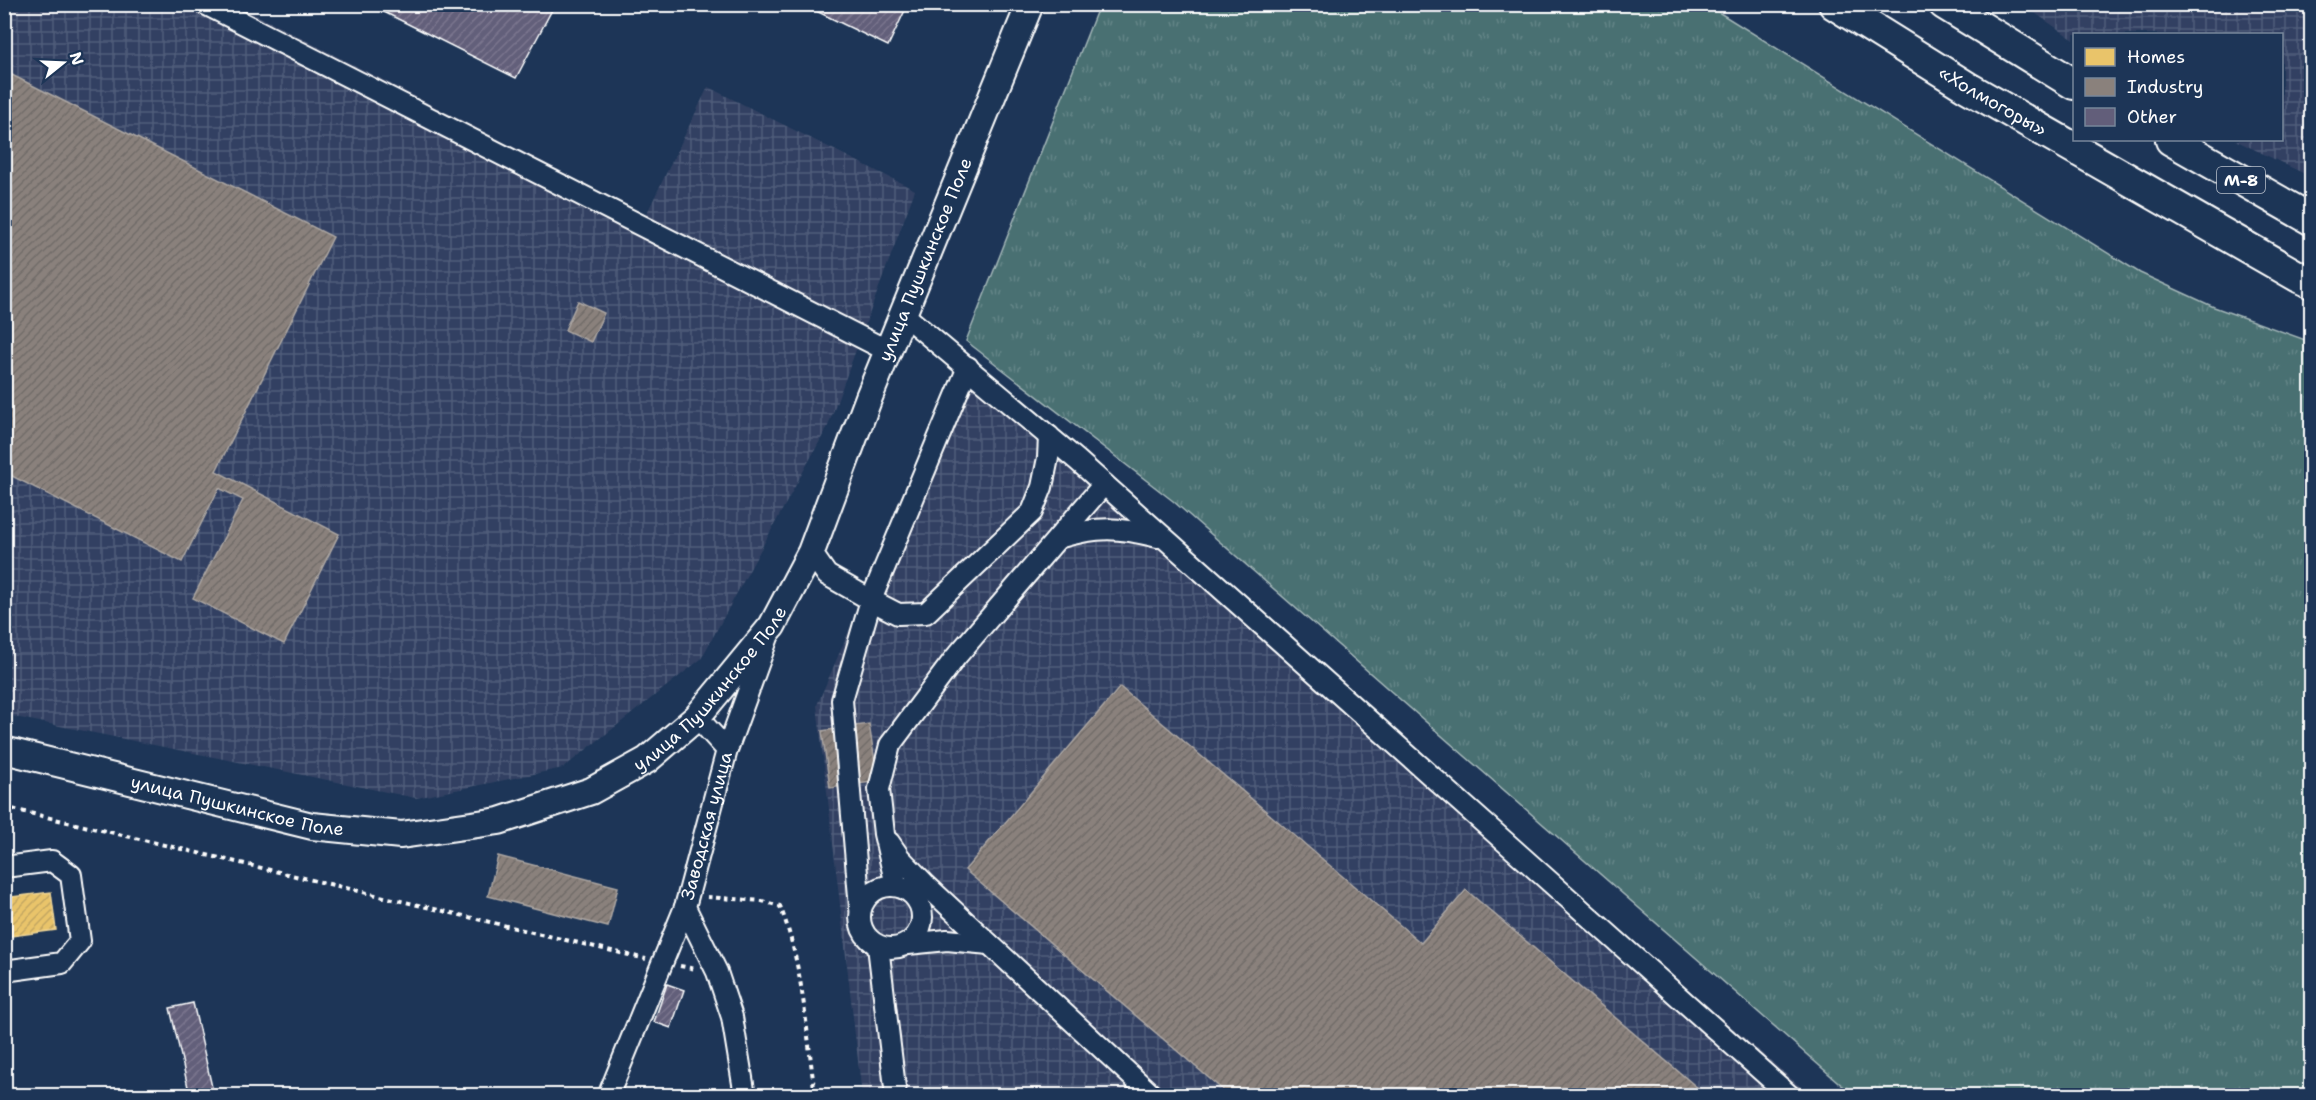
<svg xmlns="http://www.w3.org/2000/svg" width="2316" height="1100" viewBox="0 0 2316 1100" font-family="'Shantell Sans',sans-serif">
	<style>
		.industrial { fill: url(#industrial-grid) }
		.grass { fill: url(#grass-tufts); stroke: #a4b7b8; stroke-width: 1.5 }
		.homes { fill: url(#homes-hatch); stroke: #f0d697; stroke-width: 1.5 }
		.industry { fill: url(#industry-hatch); stroke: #ada7a3; stroke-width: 1.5 }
		.building { fill: url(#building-hatch); stroke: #fff; stroke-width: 1.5 }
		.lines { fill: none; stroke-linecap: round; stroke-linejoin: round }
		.minor-casing { stroke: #fff; stroke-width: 24 }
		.major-casing { stroke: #fff; stroke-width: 30 }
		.highway-casing { stroke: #fff; stroke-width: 34 }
		.path { stroke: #fff; stroke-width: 4; stroke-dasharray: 4.5 4.5; stroke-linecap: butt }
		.minor { stroke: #1d3557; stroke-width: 20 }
		.major { stroke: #1d3557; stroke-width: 26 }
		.highway { stroke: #1d3557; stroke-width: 30 }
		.labels { text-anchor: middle; stroke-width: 6; stroke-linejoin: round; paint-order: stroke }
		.shield { fill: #1d3557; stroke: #bbc2cd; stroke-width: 1.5 }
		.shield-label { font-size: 16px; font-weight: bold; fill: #fff }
		.street-label { font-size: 18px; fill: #fff; stroke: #1d3557 }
	</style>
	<defs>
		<pattern id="industrial-grid" width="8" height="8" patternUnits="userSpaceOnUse" patternTransform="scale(1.5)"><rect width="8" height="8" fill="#324162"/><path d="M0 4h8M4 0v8" fill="none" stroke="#515e7a"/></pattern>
		<pattern id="grass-tufts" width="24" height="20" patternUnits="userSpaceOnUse" patternTransform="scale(1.5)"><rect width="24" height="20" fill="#496f72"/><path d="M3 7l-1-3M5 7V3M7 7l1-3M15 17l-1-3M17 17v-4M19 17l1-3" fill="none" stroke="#648587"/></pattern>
		<pattern id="homes-hatch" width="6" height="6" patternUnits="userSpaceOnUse" patternTransform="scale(1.5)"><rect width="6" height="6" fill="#e9c46a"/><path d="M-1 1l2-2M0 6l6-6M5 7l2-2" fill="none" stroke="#c2a662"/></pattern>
		<pattern id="industry-hatch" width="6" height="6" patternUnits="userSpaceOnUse" patternTransform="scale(1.5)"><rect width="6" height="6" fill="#8a817c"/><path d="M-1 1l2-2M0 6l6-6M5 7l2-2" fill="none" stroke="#716c69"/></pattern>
		<pattern id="building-hatch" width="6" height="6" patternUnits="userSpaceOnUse" patternTransform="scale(1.5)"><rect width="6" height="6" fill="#625e7a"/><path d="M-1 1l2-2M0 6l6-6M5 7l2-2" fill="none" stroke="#7a768e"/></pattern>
	</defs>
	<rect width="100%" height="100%" fill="#1d3557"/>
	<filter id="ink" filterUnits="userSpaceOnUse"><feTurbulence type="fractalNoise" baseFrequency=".0167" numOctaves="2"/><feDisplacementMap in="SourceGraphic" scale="12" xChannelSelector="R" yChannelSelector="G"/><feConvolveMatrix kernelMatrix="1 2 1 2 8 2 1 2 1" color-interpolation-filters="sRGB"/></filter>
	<g filter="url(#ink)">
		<g class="industrial">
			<path d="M4 5H237L646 215 708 87 915 190 828 426 701 659 563 768 416 798 5 715Z"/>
			<path d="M2023 5H2311V177L2235 140H2282V34H2074V40Z"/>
			<path d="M964 364 1104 484 1810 1095H862L817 705Z"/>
		</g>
		<path class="grass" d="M1707 5 2140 273 2214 307 2311 342V1095H1853L1173 501 966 341 1099 5Z"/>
		<path class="homes" d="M51 892 56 930 4 937V898Z"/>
		<g class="industry">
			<path d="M4 71 333 237 216 471 339 534 284 644 193 598 243 500 219 488 182 562 4 472Z"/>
			<path d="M578 301 604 313 591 342 565 330Z"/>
			<path d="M1120 687 1421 943 1466 890 1707 1096H1230L965 870Z"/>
			<path d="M869 724 878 781 830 788 822 731Z"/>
			<path d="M498 856 618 887 608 927 488 896Z"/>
		</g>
		<g class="building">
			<path d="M368 4H555L516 78Z"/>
			<path d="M802 4H908L888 46Z"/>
			<path d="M667 984 684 990 671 1028 654 1022Z"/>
			<path d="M193 1003 214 1096H190L170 1008Z"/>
		</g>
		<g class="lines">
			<g class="minor-casing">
				<g id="minor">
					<path d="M205 4 888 351"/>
					<path d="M903 314 1077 460 1790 1096"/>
					<path d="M1058 538C1098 526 1118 527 1158 537"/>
					<path d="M811 552 827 575 871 600 898 614 926 613 1032 512 1042 487 1048 458 1049 436"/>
					<path d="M697 717 727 750"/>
					<path d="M889 842 900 858 926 885 1153 1096"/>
					<path d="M4 867 52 861 71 875 80 941 62 963 4 971"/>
					<path d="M896 885 884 834 879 789 890 745 955 658 1104 484"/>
					<circle cx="891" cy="917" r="31"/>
					<path d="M860 908 842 700 871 600 968 367"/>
					<path d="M908 944 947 940 989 944"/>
					<path d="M878 946 896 1096"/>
					<path d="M608 1096 685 907"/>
					<path id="s1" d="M745 1096 732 1017 717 972 685 907 727 750 768 637"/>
				</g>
			</g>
			<g class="major-casing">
				<g id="major">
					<path id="s2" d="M4 750 312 826 401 835 499 821 591 791 647 760 697 717 772 626 811 552 869 397 1030 4"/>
				</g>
			</g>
			<g class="highway-casing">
				<g id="highway">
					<path id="s3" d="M1834 4 1967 87 2299 277 2312 283"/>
					<path d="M1944 4 2074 84"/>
					<path d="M2171 140 2312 220"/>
				</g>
			</g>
			<g class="path">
				<path d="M4 807 646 959"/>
				<path d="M707 897 762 901 780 906C803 964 807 1034 815 1096"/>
				<path d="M680 966 696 969"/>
			</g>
			<use href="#minor" class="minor"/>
			<use href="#major" class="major"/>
			<use href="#highway" class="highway"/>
		</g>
	</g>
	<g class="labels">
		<rect class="shield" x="2217" y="167" width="48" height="26" rx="4.5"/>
		<g class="shield-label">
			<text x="2241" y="186">М-8</text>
		</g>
		<g class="street-label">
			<text dy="6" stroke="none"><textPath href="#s3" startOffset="186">«Холмогоры»</textPath></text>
			<text dy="6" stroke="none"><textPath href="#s2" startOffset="1248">улица Пушкинское Поле</textPath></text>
			<text dy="6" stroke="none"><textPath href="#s2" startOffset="762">улица Пушкинское Поле</textPath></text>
			<text dy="6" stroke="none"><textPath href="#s2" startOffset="240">улица Пушкинское Поле</textPath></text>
			<text dy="6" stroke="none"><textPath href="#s1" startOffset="284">Заводская улица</textPath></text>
		</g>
	</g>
	<rect width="2316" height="1100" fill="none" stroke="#1d3557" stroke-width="24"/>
	<rect x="12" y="12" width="2292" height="1076" fill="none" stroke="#fff" stroke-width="2" filter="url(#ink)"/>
	<rect x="2073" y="33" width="210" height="108" fill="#1d3557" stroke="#77869a" stroke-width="1.5"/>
	<rect x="2085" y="48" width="30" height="18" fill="#e9c46a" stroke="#77869a" stroke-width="1.5"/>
	<text x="2127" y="63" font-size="18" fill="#ffffff">Homes</text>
	<rect x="2085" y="78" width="30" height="18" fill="#8a817c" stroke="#77869a" stroke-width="1.5"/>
	<text x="2127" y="93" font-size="18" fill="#ffffff">Industry</text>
	<rect x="2085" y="108" width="30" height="18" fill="#625e7a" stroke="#77869a" stroke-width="1.5"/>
	<text x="2127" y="123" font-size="18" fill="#ffffff">Other</text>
	<g transform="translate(63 63) rotate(72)" stroke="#1d3557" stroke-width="4.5" paint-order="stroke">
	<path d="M0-4.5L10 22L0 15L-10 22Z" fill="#ffffff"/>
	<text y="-9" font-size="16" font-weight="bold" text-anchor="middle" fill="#ffffff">N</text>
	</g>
</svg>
